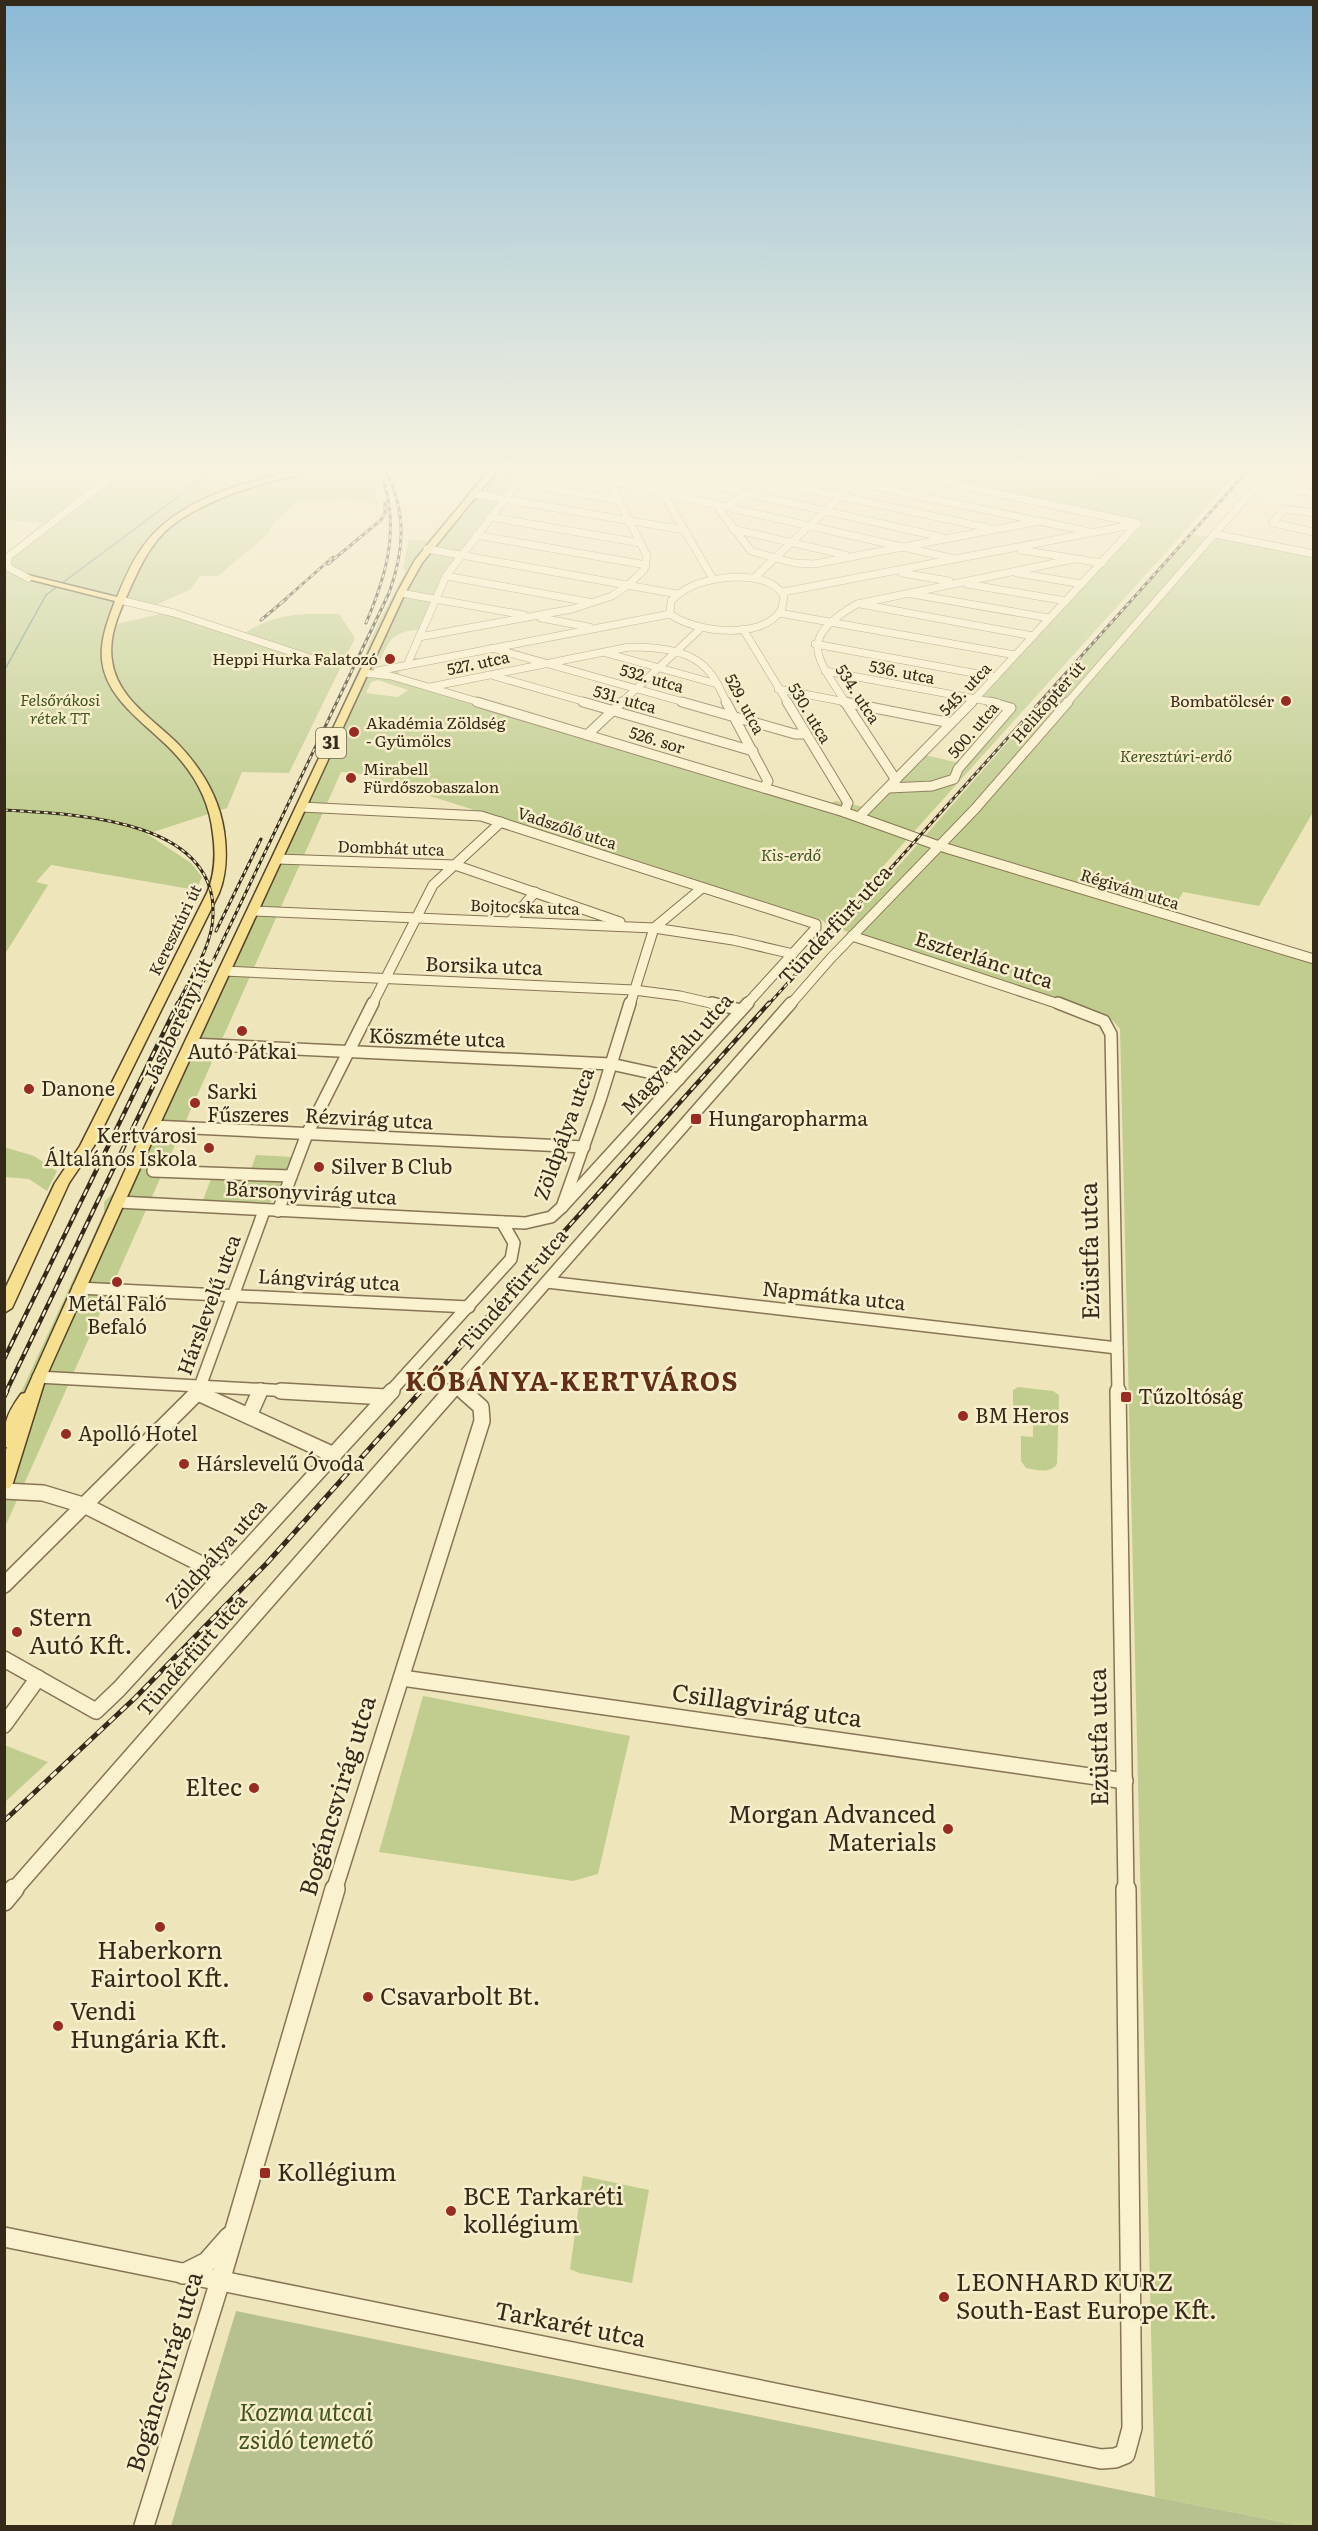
<svg xmlns="http://www.w3.org/2000/svg" width="1318" height="2531" viewBox="0 0 1318 2531" font-family="Literata,serif">
	<style>
		.green { fill: #c0cd8f; fill-rule: evenodd }
		.cemetery { fill: #b6c18f }
		.lines { fill: none; stroke-linecap: round; stroke-linejoin: round }
		.stream { stroke: #678d87; stroke-width: 1.5 }
		.minor-far4-casing { stroke: #877454; stroke-width: 8 }
		.minor-far3-casing { stroke: #877454; stroke-width: 11 }
		.minor-far2-casing { stroke: #877454; stroke-width: 14 }
		.minor-far1-casing { stroke: #877454; stroke-width: 18 }
		.minor-casing { stroke: #877454; stroke-width: 22 }
		.major-casing { stroke: #544129; stroke-width: 3 }
		.minor-far4 { stroke: #faf1ce; stroke-width: 7 }
		.minor-far3 { stroke: #faf1ce; stroke-width: 9 }
		.minor-far2 { stroke: #faf1ce; stroke-width: 11 }
		.minor-far1 { stroke: #faf1ce; stroke-width: 15 }
		.minor { stroke: #faf1ce; stroke-width: 19 }
		.major { fill: #f6e08f; fill-rule: evenodd }
		.rail-far2-casing { stroke: #352a1a; stroke-width: 3 }
		.rail-far1-casing { stroke: #352a1a; stroke-width: 4.5 }
		.rail-casing { stroke: #352a1a; stroke-width: 5 }
		.rail-far2 { stroke: #f7eecb; stroke-width: 1.5; stroke-dasharray: 4; stroke-linecap: butt }
		.rail-far1 { stroke: #f7eecb; stroke-width: 2; stroke-dasharray: 7; stroke-linecap: butt }
		.rail { stroke: #f7eecb; stroke-width: 3; stroke-dasharray: 8; stroke-linecap: butt }
		.poi-dot { fill: #992c22; stroke: #f7eecb; stroke-width: 2 }
		.labels { text-anchor: middle; stroke-width: 5; stroke-linejoin: round; paint-order: stroke }
		.far-poi-label { font-size: 16px; fill: #352a1a; stroke: #f7eecb; text-anchor: end }
		.far-street-label { font-size: 16px; fill: #352a1a; stroke: #f7eecb }
		.far-park-label { font-size: 16px; font-style: italic; fill: #415320; stroke: #f7eecb }
		.shield { fill: #f7eecb; stroke: #6f654f; stroke-width: 1.5 }
		.shield-label { font-size: 18px; font-weight: bold; fill: #352a1a }
		.street-label { font-size: 20px; fill: #352a1a; stroke: #f7eecb }
		.poi-label { font-size: 20px; fill: #352a1a; stroke: #f7eecb; text-anchor: start }
		.near-street-label { font-size: 24px; fill: #352a1a; stroke: #f7eecb }
		.near-poi-label { font-size: 24px; fill: #352a1a; stroke: #f7eecb; text-anchor: start }
		.near-park-label { font-size: 24px; font-style: italic; fill: #415320; stroke: #f7eecb }
		.district-label { font-size: 26px; font-weight: bold; letter-spacing: 1.5px; fill: #642f18; stroke: #f7eecb }
	</style>
	<rect width="100%" height="100%" fill="#efe5bb"/>
	<g class="green">
		<path d="M4 468H375L374 485 379 512 372 502 353 499 298 501 274 522 269 533 218 576H200L191 589 154 606 123 601 117 624 173 611 241 636C272 613 302 613 339 614L355 638 289 773 242 772 227 808 147 834 191 863 202 877 196 890 51 865 36 882 48 885 5 954V554L43 523 5 520Z"/>
		<path d="M488 468H531L449 575 414 657 420 659 418 666 399 670V674L831 803 836 801 864 807 917 753 959 763 1008 708 969 700 1128 531 1114 527 1128 525 1125 520 867 468H1242L901 846 830 927 822 920 357 773 341 772 5 1527V1422L14 1401 22 1390 91 1241 104 1212V1202L115 1191 337 718 378 624 406 571 403 568 409 539 428 541ZM418 630 404 664 377 668C388 644 389 631 418 630ZM378 680 408 690 398 697 366 693 371 682Z"/>
		<path d="M1191 534 1313 555V812L1259 906 1183 892 1169 917 1313 960V2526H1302L1155 2497 1120 1029 1113 1021 1093 1009 839 929 902 862Z"/>
		<path d="M4 1147 34 1156 57 1171 47 1191 29 1179 5 1177Z"/>
		<path d="M256 1155 293 1157 287 1173 250 1172Z"/>
		<path d="M213 1174 284 1176 277 1197 269 1203 203 1200Z"/>
		<path d="M1018 1387 1053 1391 1059 1395 1057 1464C1050 1474 1037 1470 1026 1468L1021 1461V1436L1033 1437V1412L1013 1409V1390Z"/>
		<path d="M423 1696 630 1736 598 1874 573 1881 379 1852Z"/>
		<path d="M4 1745 48 1762 5 1802H4Z"/>
		<path d="M583 2176 649 2190 632 2283 579 2273 570 2269Z"/>
	</g>
	<path class="cemetery" d="M236 2311 1155 2497 1302 2526H171Z"/>
	<g class="lines">
		<g class="stream">
			<path d="M1075 468C1103 482 1141 473 1171 468"/>
			<path d="M487 490 495 483 522 470"/>
			<path d="M473 503 478 497"/>
			<path d="M4 671 46 595 217 468"/>
		</g>
		<g class="minor-far4-casing">
			<g id="minor-far4">
				<path d="M532 468 658 490 720 506"/>
				<path d="M635 468 941 537"/>
				<path d="M791 468 726 507 720 506 719 509 751 551 794 563 814 564 1040 521"/>
				<path d="M878 468 1137 523"/>
				<path d="M791 469 1086 531"/>
				<path d="M1314 475H1305L1294 490 1314 493"/>
				<path d="M770 481 988 528"/>
				<path d="M517 483 618 500"/>
				<path d="M663 493 713 579"/>
				<path d="M474 494 684 530"/>
				<path d="M726 507 951 558"/>
				<path d="M1314 513 1284 509 1273 523 1314 532"/>
				<path d="M490 517 641 543"/>
				<path d="M733 529 845 555"/>
				<path d="M1215 534 1314 554"/>
				<path d="M476 535 646 565"/>
				<path d="M427 549 677 594"/>
				<path d="M1021 550 1102 563"/>
				<path d="M902 573 949 581"/>
				<path d="M1017 573 1082 584"/>
				<path d="M446 576 589 602"/>
				<path d="M734 577C753 577 773 579 784 596 783 600 783 606 781 610 762 641 694 632 670 614L671 601C688 583 710 579 734 577Z"/>
				<path d="M28 578 9 568 7 563 9 556 123 468"/>
				<path d="M754 578 870 468"/>
				<path d="M967 584 1066 601"/>
				<path d="M783 592 1137 524"/>
				<path d="M401 593 524 615"/>
				<path d="M912 594 1049 618"/>
				<path d="M120 600 174 613 328 664"/>
				<path d="M860 604 1033 636"/>
				<path d="M779 613 1015 655"/>
				<path d="M541 618 589 627"/>
				<path d="M743 629 788 703"/>
				<path d="M419 637 572 609 612 596 628 585 644 570 647 556 609 481"/>
				<path d="M815 644 995 677"/>
				<path d="M492 648 687 703"/>
				<path d="M606 653 717 684"/>
				<path d="M407 665 446 576 529 468"/>
				<path d="M377 671 670 614"/>
				<path d="M825 671 998 703"/>
				<path d="M364 673 391 676 482 703"/>
				<path d="M494 676 589 703"/>
				<path d="M430 687 629 647C657 647 693 649 711 674 718 683 722 694 727 703"/>
				<path d="M778 689 851 703"/>
				<path d="M621 703 699 630"/>
				<path d="M846 703C816 656 797 639 857 604L1074 559"/>
				<path d="M971 703 1137 524"/>
				<path d="M1067 703 1272 468"/>
			</g>
		</g>
		<g class="minor-far3-casing">
			<g id="minor-far3">
				<path d="M477 702 844 812 939 846 1314 959"/>
				<path d="M583 702 753 751"/>
				<path d="M682 702 795 734H804"/>
				<path d="M726 702 768 781 764 788"/>
				<path d="M787 702 848 803 844 812"/>
				<path d="M844 702 951 723"/>
				<path d="M845 702 896 780"/>
				<path d="M587 735 622 702"/>
				<path d="M889 788 932 786 954 779 958 769 1011 708 990 702"/>
				<path d="M301 807 481 816 816 924V928L746 1005"/>
				<path d="M859 817 972 702"/>
				<path d="M277 859 455 865 620 922"/>
				<path d="M253 911 654 928 733 940 793 954"/>
				<path d="M510 922 535 892"/>
				<path d="M852 936 1062 1005"/>
				<path d="M224 971 634 990 680 996 719 1005"/>
				<path d="M372 1005 433 885 501 822"/>
				<path d="M630 1005 654 928 702 888"/>
				<path d="M790 1005 831 958 975 809 1068 702"/>
			</g>
		</g>
		<g class="minor-far2-casing">
			<g id="minor-far2">
				<path d="M712 1003 741 1010"/>
				<path d="M1058 1003 1104 1021 1111 1034 1118 1392"/>
				<path d="M191 1044 611 1064 679 1079"/>
				<path d="M152 1126 584 1147"/>
				<path d="M153 1171 291 1176"/>
				<path d="M118 1202 525 1223 551 1217 562 1207 600 1100 630 1003"/>
				<path d="M562 1207 748 1003"/>
				<path d="M278 1211 307 1134 373 1003"/>
				<path d="M547 1282 1117 1348"/>
				<path d="M78 1288 469 1307"/>
				<path d="M38 1377 307 1392"/>
				<path d="M457 1385 465 1392"/>
				<path d="M198 1392 264 1211"/>
				<path d="M259 1392 261 1389"/>
				<path d="M390 1392 511 1259 514 1243 502 1222"/>
				<path d="M450 1392 791 1003"/>
			</g>
		</g>
		<g class="minor-far1-casing">
			<g id="minor-far1">
				<path d="M281 1391 386 1397"/>
				<path d="M1118 1391 1126 1891"/>
				<path d="M198 1393 334 1455"/>
				<path d="M249 1416 260 1391"/>
				<path d="M4 1491 43 1493 86 1506 223 1575"/>
				<path d="M4 1585 199 1391"/>
				<path d="M4 1659 96 1711 119 1689 392 1391"/>
				<path d="M402 1678 1125 1781"/>
				<path d="M4 1725 38 1678"/>
				<path d="M13 1891 451 1391"/>
				<path d="M334 1891 482 1421 481 1407 463 1391"/>
			</g>
		</g>
		<g class="minor-casing">
			<g id="minor">
				<path d="M4 1901 14 1889"/>
				<path d="M4 2237 1101 2459 1115 2458 1125 2454 1132 2428 1126 1889"/>
				<path d="M183 2274 207 2262 229 2237"/>
				<path d="M144 2526 220 2281 335 1889"/>
			</g>
		</g>
		<g class="major-casing">
			<g id="major">
				<path d="M302 468H316C304 475 286 477 272 481 241 490 208 501 181 519 153 537 142 562 129 591 119 612 108 637 112 661 117 698 153 719 178 744 201 768 219 797 224 831 227 852 227 873 219 893L94 1146 69 1183 12 1308 4 1313V1291L55 1183 80 1146 207 893C215 874 216 855 213 834 210 804 197 778 177 756 152 727 106 702 102 660 100 640 108 620 115 601L24 578 28 575 117 597C124 581 130 565 140 551 174 498 246 483 302 468Z"/>
				<path d="M491 468H499L422 563 405 593 159 1126 46 1377 13 1483 10 1488 4 1489V1455L7 1447 4 1448C4 1422 6 1415 21 1394L25 1393 145 1126 397 593 415 560Z"/>
			</g>
		</g>
		<use href="#minor-far4" class="minor-far4"/>
		<use href="#minor-far3" class="minor-far3"/>
		<use href="#minor-far2" class="minor-far2"/>
		<use href="#minor-far1" class="minor-far1"/>
		<use href="#minor" class="minor"/>
		<use href="#major" class="major"/>
		<g class="rail-far2-casing">
			<g id="rail-far2">
				<path d="M328 564 381 520 385 513V503"/>
				<path d="M281 603 333 557"/>
				<path d="M261 620 286 599"/>
				<path d="M366 623C386 576 399 532 384 482"/>
				<path d="M4 810C72 814 218 818 213 916 212 947 190 978 177 1005"/>
				<path d="M216 931 261 839"/>
				<path d="M192 1005 389 593C405 549 407 510 384 468"/>
				<path d="M768 1005 1250 468"/>
			</g>
		</g>
		<g class="rail-far1-casing">
			<g id="rail-far1">
				<path d="M4 1359 178 1003"/>
				<path d="M6 1392 193 1003"/>
				<path d="M420 1392 769 1003"/>
			</g>
		</g>
		<g class="rail-casing">
			<g id="rail">
				<path d="M4 1397 7 1391"/>
				<path d="M4 1821 135 1698 267 1563 421 1391"/>
			</g>
		</g>
		<use href="#rail-far2" class="rail-far2"/>
		<use href="#rail-far1" class="rail-far1"/>
		<use href="#rail" class="rail"/>
	</g>
	<linearGradient id="sky" x2="0" y2="1"><stop stop-color="#8bb9d5"/><stop offset="0.57" stop-color="#f8f3e0"/><stop offset="1" stop-color="#f8f3e0" stop-opacity="0"/></linearGradient>
	<rect width="1318" height="823" fill="url(#sky)"/>
	<g class="poi-dot">
		<circle cx="390" cy="659" r="6"/>
		<circle cx="1286" cy="701" r="6"/>
		<circle cx="354" cy="732" r="6"/>
		<circle cx="351" cy="778" r="6"/>
		<circle cx="242" cy="1031" r="6"/>
		<circle cx="29" cy="1089" r="6"/>
		<circle cx="195" cy="1103" r="6"/>
		<rect x="690" y="1113" width="12" height="12" rx="3"/>
		<circle cx="209" cy="1148" r="6"/>
		<circle cx="319" cy="1167" r="6"/>
		<circle cx="117" cy="1282" r="6"/>
		<rect x="1120" y="1391" width="12" height="12" rx="3"/>
		<circle cx="963" cy="1416" r="6"/>
		<circle cx="66" cy="1434" r="6"/>
		<circle cx="184" cy="1464" r="6"/>
		<circle cx="17" cy="1632" r="6"/>
		<circle cx="254" cy="1788" r="6"/>
		<circle cx="948" cy="1829" r="6"/>
		<circle cx="160" cy="1927" r="6"/>
		<circle cx="368" cy="1997" r="6"/>
		<circle cx="58" cy="2026" r="6"/>
		<rect x="259" y="2167" width="12" height="12" rx="3"/>
		<circle cx="451" cy="2211" r="6"/>
		<circle cx="944" cy="2297" r="6"/>
	</g>
	<g class="labels">
		<g class="far-poi-label">
			<text x="378" y="665">Heppi Hurka Falatozó</text>
			<text x="1274" y="707">Bombatölcsér</text>
			<text x="366" y="729" text-anchor="start">Akadémia Zöldség<tspan x="366" dy="18">- Gyümölcs</tspan></text>
			<text x="363" y="775" text-anchor="start">Mirabell<tspan x="363" dy="18">Fürdőszobaszalon</tspan></text>
		</g>
		<g class="far-street-label">
			<text transform="translate(478 663) rotate(-12)" y="6">527. utca</text>
			<text transform="translate(902 672) rotate(11)" y="6">536. utca</text>
			<text transform="translate(652 678) rotate(16)" y="6">532. utca</text>
			<text transform="translate(965 689) rotate(-46)" y="6">545. utca</text>
			<text transform="translate(858 694) rotate(57)" y="6">534. utca</text>
			<text transform="translate(625 699) rotate(16)" y="6">531. utca</text>
			<text transform="translate(1048 702) rotate(-49)" y="6">Helikopter út</text>
			<text transform="translate(745 704) rotate(62)" y="6">529. utca</text>
			<text transform="translate(810 713) rotate(59)" y="6">530. utca</text>
			<text transform="translate(973 730) rotate(-49)" y="6">500. utca</text>
			<text transform="translate(657 740) rotate(17)" y="6">526. sor</text>
			<text transform="translate(567 828) rotate(18)" y="6">Vadszőlő utca</text>
			<text transform="translate(391 848) rotate(2)" y="6">Dombhát utca</text>
			<text transform="translate(1130 889) rotate(17)" y="6">Régivám utca</text>
			<text transform="translate(525 907) rotate(2)" y="6">Bojtocska utca</text>
			<text transform="translate(175 930) rotate(-64)" y="6">Keresztúri út</text>
		</g>
		<g class="far-park-label">
			<text x="60" y="706">Felsőrákosi<tspan x="60" dy="18">rétek TT</tspan></text>
			<text x="1176" y="762">Keresztúri-erdő</text>
			<text x="791" y="861">Kis-erdő</text>
		</g>
		<rect class="shield" x="316" y="728" width="30" height="30" rx="4.5"/>
		<g class="shield-label">
			<text x="331" y="749">31</text>
		</g>
		<g class="street-label">
			<text transform="translate(835 925) rotate(-47)" y="7">Tündérfürt utca</text>
			<text transform="translate(984 960) rotate(18)" y="7">Eszterlánc utca</text>
			<text transform="translate(484 966) rotate(2)" y="7">Borsika utca</text>
			<text transform="translate(178 1021) rotate(-65)" y="7">Jászberényi út</text>
			<text transform="translate(437 1038) rotate(2)" y="7">Köszméte utca</text>
			<text transform="translate(677 1054) rotate(-48)" y="7">Magyarfalu utca</text>
			<text transform="translate(369 1119) rotate(3)" y="7">Rézvirág utca</text>
			<text transform="translate(564 1134) rotate(-70)" y="7">Zöldpálya utca</text>
			<text transform="translate(311 1193) rotate(3)" y="7">Bársonyvirág utca</text>
			<text transform="translate(329 1280) rotate(3)" y="7">Lángvirág utca</text>
			<text transform="translate(513 1290) rotate(-49)" y="7">Tündérfürt utca</text>
			<text transform="translate(834 1296) rotate(6)" y="7">Napmátka utca</text>
			<text transform="translate(209 1305) rotate(-70)" y="7">Hárslevelű utca</text>
			<text transform="translate(216 1554) rotate(-48)" y="7">Zöldpálya utca</text>
			<text transform="translate(192 1655) rotate(-49)" y="7">Tündérfürt utca</text>
		</g>
		<g class="poi-label">
			<text x="242" y="1059" text-anchor="middle">Autó Pátkai</text>
			<text x="41" y="1096">Danone</text>
			<text x="207" y="1099">Sarki<tspan x="207" dy="23">Fűszeres</tspan></text>
			<text x="708" y="1126">Hungaropharma</text>
			<text x="197" y="1143" text-anchor="end">Kertvárosi<tspan x="197" dy="23">Általános Iskola</tspan></text>
			<text x="331" y="1174">Silver B Club</text>
			<text x="117" y="1311" text-anchor="middle">Metál Faló<tspan x="117" dy="23">Befaló</tspan></text>
			<text x="1138" y="1404">Tűzoltóság</text>
			<text x="975" y="1423">BM Heros</text>
			<text x="78" y="1441">Apolló Hotel</text>
			<text x="196" y="1471">Hárslevelű Óvoda</text>
		</g>
		<g class="near-street-label">
			<text transform="translate(1090 1251) rotate(-91)" y="8">Ezüstfa utca</text>
			<text transform="translate(767 1706) rotate(8)" y="8">Csillagvirág utca</text>
			<text transform="translate(1099 1737) rotate(-91)" y="8">Ezüstfa utca</text>
			<text transform="translate(338 1796) rotate(-73)" y="8">Bogáncsvirág utca</text>
			<text transform="translate(570 2325) rotate(11)" y="8">Tarkarét utca</text>
			<text transform="translate(165 2372) rotate(-73)" y="8">Bogáncsvirág utca</text>
		</g>
		<g class="near-poi-label">
			<text x="29" y="1626">Stern<tspan x="29" dy="28">Autó Kft.</tspan></text>
			<text x="242" y="1796" text-anchor="end">Eltec</text>
			<text x="936" y="1823" text-anchor="end">Morgan Advanced<tspan x="936" dy="28">Materials</tspan></text>
			<text x="160" y="1959" text-anchor="middle">Haberkorn<tspan x="160" dy="28">Fairtool Kft.</tspan></text>
			<text x="380" y="2005">Csavarbolt Bt.</text>
			<text x="70" y="2020">Vendi<tspan x="70" dy="28">Hungária Kft.</tspan></text>
			<text x="277" y="2181">Kollégium</text>
			<text x="463" y="2205">BCE Tarkaréti<tspan x="463" dy="28">kollégium</tspan></text>
			<text x="956" y="2291">LEONHARD KURZ<tspan x="956" dy="28">South-East Europe Kft.</tspan></text>
		</g>
		<g class="near-park-label">
			<text x="306" y="2421">Kozma utcai<tspan x="306" dy="28">zsidó temető</tspan></text>
		</g>
		<g class="district-label">
			<text x="572" y="1391">KŐBÁNYA-KERTVÁROS</text>
		</g>
	</g>
	<rect width="1318" height="2531" fill="none" stroke="#352a1a" stroke-width="12"/>
</svg>
